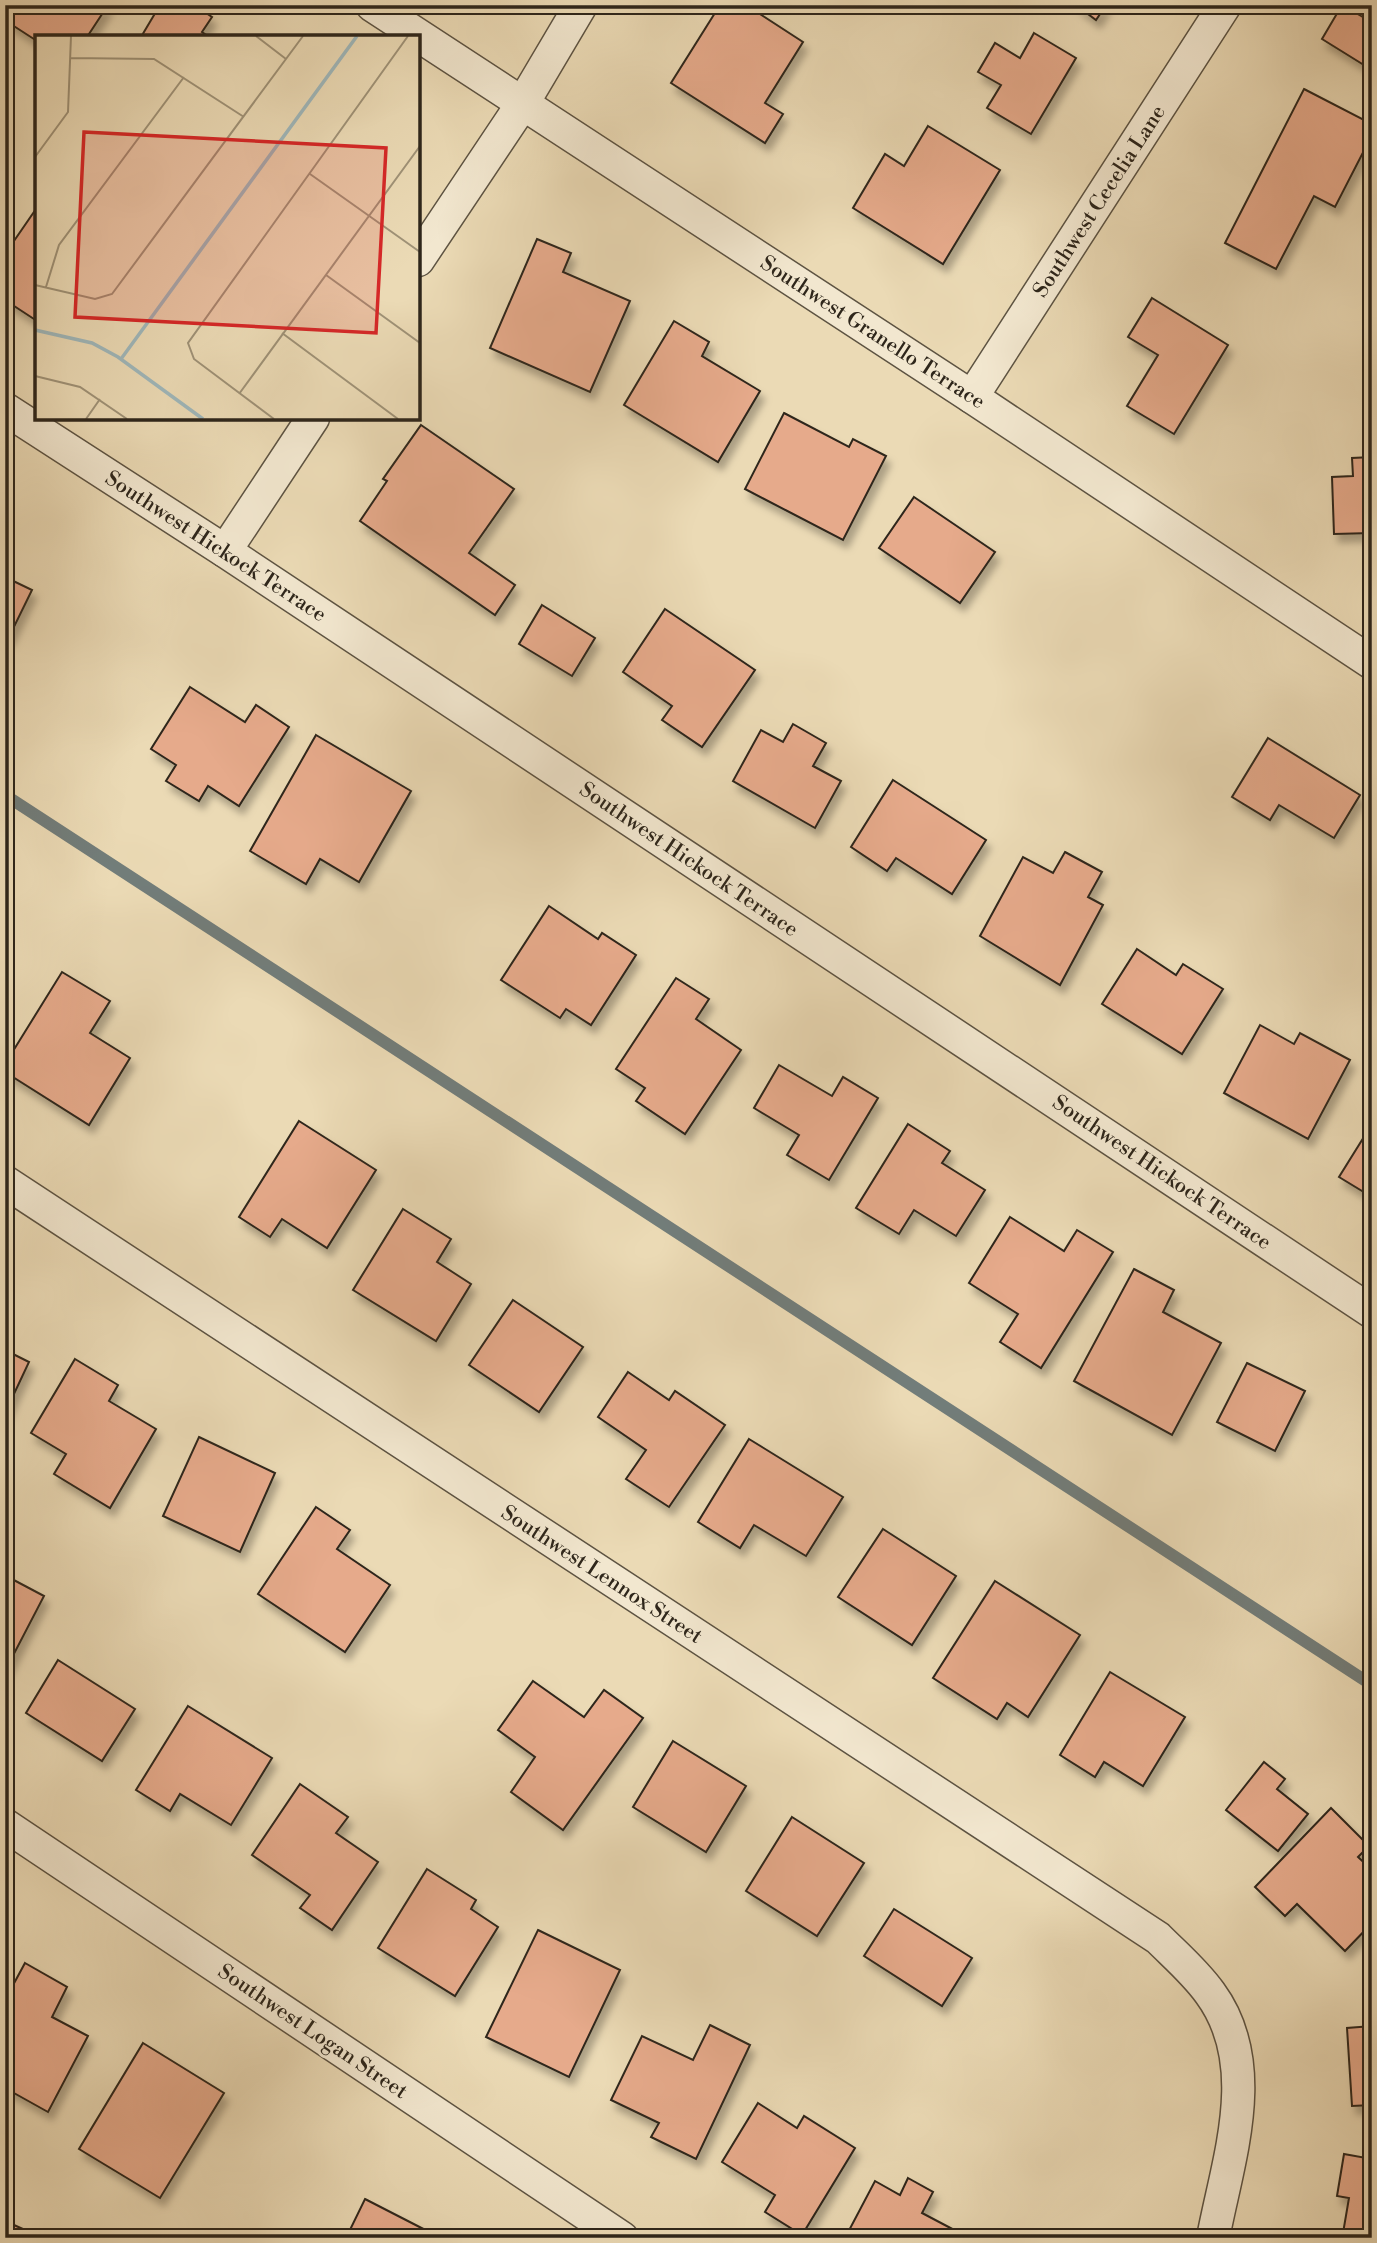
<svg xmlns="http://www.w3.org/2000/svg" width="1377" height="2243" viewBox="0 0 1377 2243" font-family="'Libre Bodoni',serif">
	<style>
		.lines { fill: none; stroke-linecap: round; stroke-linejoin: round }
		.stream { stroke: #727d7a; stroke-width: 12 }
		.building { fill: #e6aa8b; stroke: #2e261b; stroke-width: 2; filter: url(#shadow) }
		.minor-casing { stroke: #5d5342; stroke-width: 35 }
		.minor { stroke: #f2e7cf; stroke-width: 32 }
		.labels { text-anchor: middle; stroke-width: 6; stroke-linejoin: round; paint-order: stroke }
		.street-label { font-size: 21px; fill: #2e261b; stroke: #f2e7cf }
		.inset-river { fill: none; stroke: #9fb7ba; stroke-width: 3.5 }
		.inset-road { fill: none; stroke: #9f9277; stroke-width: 2 }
		.view { fill: #d62828; fill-opacity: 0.15; stroke: #d62828; stroke-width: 3.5 }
		.inset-edge { fill: none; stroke: #2e261b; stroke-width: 3.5 }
	</style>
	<defs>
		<filter id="shadow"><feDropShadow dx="4.5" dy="8" stdDeviation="3.5" flood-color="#0004"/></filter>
	</defs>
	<rect width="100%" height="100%" fill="#ebdab5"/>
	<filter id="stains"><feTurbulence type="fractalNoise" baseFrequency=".00286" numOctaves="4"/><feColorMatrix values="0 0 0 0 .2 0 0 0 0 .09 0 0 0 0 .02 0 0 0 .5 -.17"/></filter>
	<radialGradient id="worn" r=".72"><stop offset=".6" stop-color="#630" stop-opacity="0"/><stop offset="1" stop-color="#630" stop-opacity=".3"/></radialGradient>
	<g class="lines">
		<path class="stream" d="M5 795 1372 1685"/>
	</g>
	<g class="building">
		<path d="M15 5H108L87 37H37V41L6 21Z"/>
		<path d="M160 5H194L212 17 202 32 209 37H141Z"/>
		<path d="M720 5H746L803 42 765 103 783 114 765 143 671 83Z"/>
		<path d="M1076 5H1106L1096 20Z"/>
		<path d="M1342 5 1368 20 1372 13V70L1322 39Z"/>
		<path d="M1034 33 1076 58 1031 134 987 108 1001 85 978 72 995 43 1020 58Z"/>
		<path d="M1304 89 1372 124V135L1335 207 1314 196 1276 269 1225 243Z"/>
		<path d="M928 126 1000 170 943 264 853 208 885 154 904 166Z"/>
		<path d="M36 209H37V321L5 300V254Z"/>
		<path d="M537 239 571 253 563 272 630 301 590 392 490 348Z"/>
		<path d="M1152 298 1228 345 1174 434 1127 406 1158 355 1128 337Z"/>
		<path d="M674 321 709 342 702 356 760 391 718 462 624 405Z"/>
		<path d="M784 413 849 447 853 439 886 456 843 540 745 489Z"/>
		<path d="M421 425 514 489 469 553 515 585 495 615 360 521 387 481 383 479Z"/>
		<path d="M1372 457V533L1334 534 1332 477 1353 476 1352 458Z"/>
		<path d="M914 497 995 552 960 603 879 548Z"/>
		<path d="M5 577 32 590 8 639 5 638Z"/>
		<path d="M542 605 595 638 572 676 519 644Z"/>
		<path d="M665 609 755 670 702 747 662 720 672 706 623 672Z"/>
		<path d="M190 687 245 722 256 705 289 727 239 806 208 786 199 801 166 781 176 765 151 749Z"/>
		<path d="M793 724 826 743 813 766 841 781 815 828 733 781 761 730 783 742Z"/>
		<path d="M316 735 411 791 359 882 320 859 306 884 250 851Z"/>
		<path d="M1268 738 1360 795 1334 838 1279 805 1270 820 1232 797Z"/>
		<path d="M893 780 986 840 952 894 896 858 887 871 851 847Z"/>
		<path d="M1065 852 1102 872 1088 897 1103 905 1060 985 980 936 1023 857 1053 873Z"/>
		<path d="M549 906 598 939 602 933 636 955 591 1025 566 1009 560 1018 501 980Z"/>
		<path d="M1137 949 1176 975 1183 964 1223 989 1182 1054 1102 1004Z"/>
		<path d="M62 972 110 1001 90 1033 130 1058 89 1125 5 1072V1064Z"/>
		<path d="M676 978 709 999 696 1019 741 1050 685 1134 636 1101 645 1088 616 1069Z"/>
		<path d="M1260 1025 1294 1044 1300 1033 1350 1060 1308 1139 1224 1093Z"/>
		<path d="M779 1065 832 1096 843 1077 878 1098 829 1180 787 1155 799 1135 754 1108Z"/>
		<path d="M299 1121 376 1170 327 1248 282 1219 270 1237 239 1217Z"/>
		<path d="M908 1124 950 1151 942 1163 985 1190 956 1236 914 1210 899 1234 856 1208Z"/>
		<path d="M1372 1124V1197L1339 1177Z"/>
		<path d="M403 1209 451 1239 437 1262 471 1284 436 1341 353 1290Z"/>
		<path d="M1010 1217 1064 1251 1077 1230 1113 1252 1041 1368 1000 1342 1018 1314 969 1283Z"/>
		<path d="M1134 1269 1174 1290 1163 1312 1221 1343 1172 1435 1074 1381Z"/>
		<path d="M513 1300 583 1347 539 1412 469 1365Z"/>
		<path d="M5 1350 29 1362 5 1413Z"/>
		<path d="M75 1359 118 1385 109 1401 156 1429 110 1508 54 1474 66 1454 31 1433Z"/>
		<path d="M1247 1363 1305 1391 1275 1451 1217 1422Z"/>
		<path d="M628 1372 669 1400 675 1391 725 1425 669 1507 626 1479 646 1450 598 1417Z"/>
		<path d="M199 1437 275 1473 240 1552 163 1516Z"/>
		<path d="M749 1439 843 1497 806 1556 754 1525 740 1548 698 1522Z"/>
		<path d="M316 1507 350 1530 337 1549 390 1585 345 1652 258 1594Z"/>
		<path d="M883 1529 956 1576 912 1645 838 1597Z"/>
		<path d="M10 1578 44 1596 5 1671V1587Z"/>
		<path d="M995 1581 1080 1635 1028 1717 1007 1703 997 1719 933 1678Z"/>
		<path d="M58 1660 135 1709 102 1761 26 1713Z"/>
		<path d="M1110 1672 1185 1717 1143 1786 1104 1762 1095 1777 1060 1755Z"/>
		<path d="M533 1681 584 1717 604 1690 643 1718 563 1830 511 1792 535 1757 498 1730Z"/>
		<path d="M188 1706 272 1758 231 1825 180 1794 170 1811 136 1790Z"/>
		<path d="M673 1741 746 1786 706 1852 633 1807Z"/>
		<path d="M1264 1762 1285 1779 1277 1789 1308 1814 1278 1851 1226 1810Z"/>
		<path d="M300 1784 348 1817 336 1833 378 1862 332 1930 300 1908 310 1895 252 1855Z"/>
		<path d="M1331 1808 1369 1846 1358 1857 1372 1870V1923L1345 1951 1297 1904 1285 1916 1255 1887Z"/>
		<path d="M792 1817 864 1863 817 1936 746 1891Z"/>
		<path d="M427 1869 476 1900 471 1909 498 1927 455 1996 378 1948Z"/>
		<path d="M894 1909 972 1958 942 2006 864 1956Z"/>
		<path d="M538 1930 620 1970 569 2077 486 2037Z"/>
		<path d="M25 1963 67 1987 52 2017 88 2036 48 2112 5 2088V2000Z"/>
		<path d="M710 2025 750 2045 696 2159 651 2137 659 2123 611 2100 642 2036 693 2060Z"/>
		<path d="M1372 2026V2105L1352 2106 1347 2028Z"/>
		<path d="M143 2043 224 2093 160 2198 79 2149Z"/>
		<path d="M758 2103 797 2128 804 2116 855 2148 802 2235 765 2212 775 2195 722 2162Z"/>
		<path d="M1344 2154 1372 2159V2238H1353L1354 2234 1343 2233 1349 2198 1337 2196Z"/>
		<path d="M908 2178 933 2192 922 2213 960 2233 957 2238H845L875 2181 900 2195Z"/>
		<path d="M365 2199 441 2238H346Z"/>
		<path d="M5 2221 43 2238H5Z"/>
	</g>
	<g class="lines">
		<g class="minor-casing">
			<g id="minor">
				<path d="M372 5 972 397 1372 663"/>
				<path d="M418 260 523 103 581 5"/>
				<path d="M972 397 1225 5"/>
				<path d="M5 409 225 551 1372 1312"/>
				<path d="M225 551 313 418"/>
				<path d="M5 1182 1158 1938C1176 1956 1195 1972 1210 1993 1263 2065 1228 2159 1213 2238"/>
				<path d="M5 1825 622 2238"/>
			</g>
		</g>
		<use href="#minor" class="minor"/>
	</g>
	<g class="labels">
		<g class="street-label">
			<text transform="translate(1099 201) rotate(-57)" y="7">Southwest Cecelia Lane</text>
			<text transform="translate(873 332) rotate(33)" y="7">Southwest Granello Terrace</text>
			<text transform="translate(216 546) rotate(33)" y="7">Southwest Hickock Terrace</text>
			<text transform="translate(689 859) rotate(34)" y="7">Southwest Hickock Terrace</text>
			<text transform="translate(1162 1172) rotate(34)" y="7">Southwest Hickock Terrace</text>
			<text transform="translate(602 1574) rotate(33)" y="7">Southwest Lennox Street</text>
			<text transform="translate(313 2031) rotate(34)" y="7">Southwest Logan Street</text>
		</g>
	</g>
	<g transform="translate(35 35)">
		<rect width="385" height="385" fill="#ebdab5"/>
		<path class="inset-river" d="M0 295 57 308 83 322 168 384M86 324 322 1"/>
		<path class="inset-road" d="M221 1 251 24M36 23 119 24 209 82M0 122 33 77 36 1M275 139 385 217M291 240 385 308M0 250 60 264 77 259 268 1M11 252 24 210 149 42M247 298 363 384M0 341 45 352 92 384M204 359 385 111M51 384 65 364M239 384 159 324 153 308 373 1"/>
		<path class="view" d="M49 97 351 113 341 298 40 282Z"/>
		<rect width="385" height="385" class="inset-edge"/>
	</g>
	<rect width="1377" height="2243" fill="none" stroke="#ebdab5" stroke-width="28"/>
	<rect x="7" y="7" width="1363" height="2229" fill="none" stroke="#2e261b" stroke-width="3.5"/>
	<rect x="14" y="14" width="1349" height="2215" fill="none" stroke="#2e261b" stroke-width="2"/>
	<rect width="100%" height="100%" filter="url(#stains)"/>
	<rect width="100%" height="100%" fill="url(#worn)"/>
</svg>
